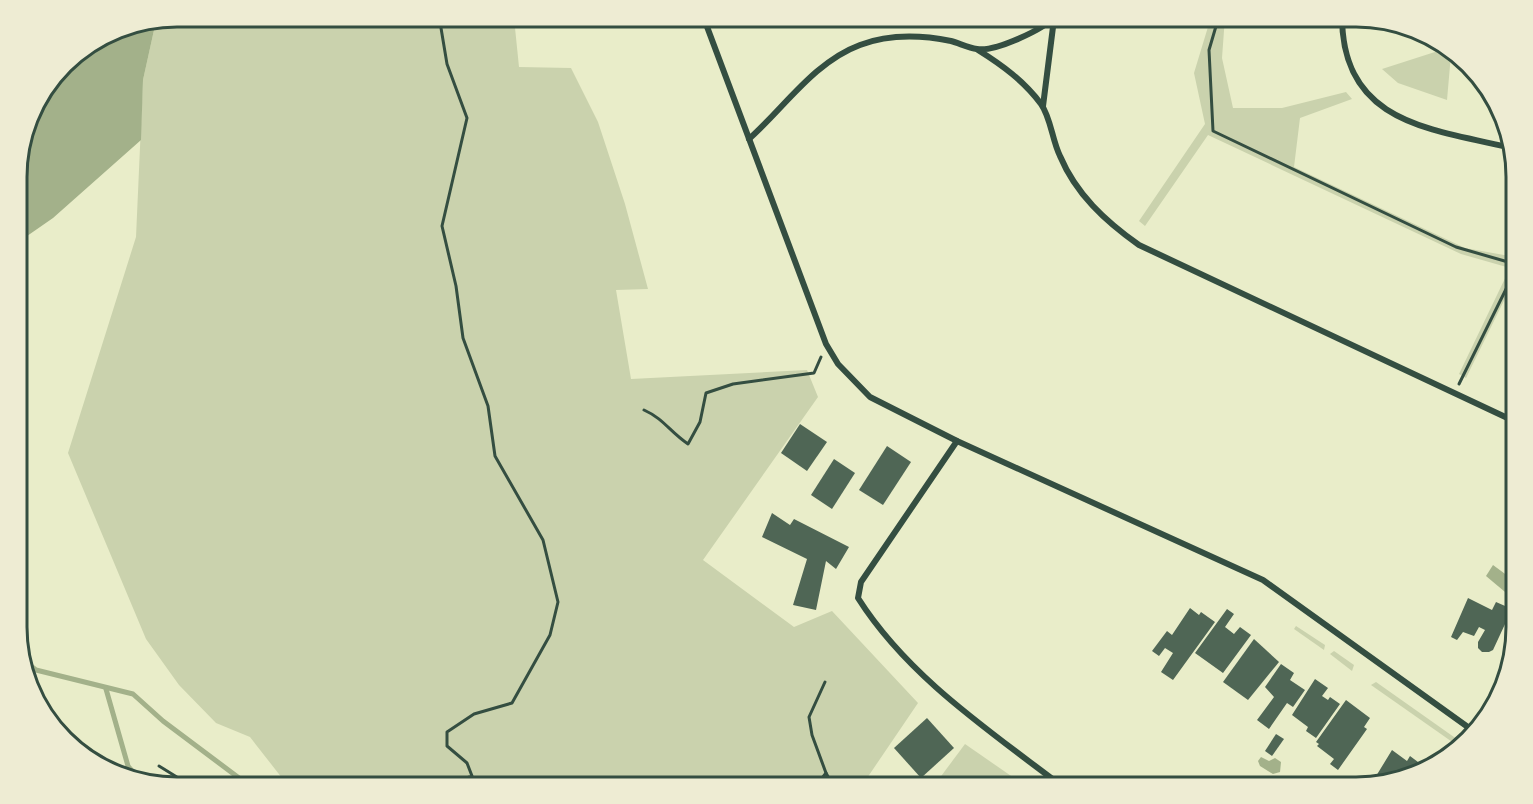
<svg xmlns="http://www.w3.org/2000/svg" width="1533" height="804" viewBox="0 0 1533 804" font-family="Commissioner,sans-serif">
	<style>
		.green { fill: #cad2ad }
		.water { fill: #a3b18a }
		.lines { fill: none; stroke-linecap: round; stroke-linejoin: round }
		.stream { stroke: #a3b18a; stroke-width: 5 }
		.building { fill: #4f6655 }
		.path { stroke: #344e41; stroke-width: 3 }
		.minor { stroke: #344e41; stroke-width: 6 }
		.rim { fill: none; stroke: #344e41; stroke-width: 3 }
	</style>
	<rect width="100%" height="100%" fill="#e9edc9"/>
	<g class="green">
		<path d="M177 16 528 17 514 18 519 67 571 68 598 122 625 204 648 289 616 290 631 379 807 370 818 397 703 560 794 627 832 611 918 703 863 784 866 787H289L250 737 216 723 179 685 146 639 68 453 136 237 143 80 156 21Z"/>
		<path d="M1211 17H1225L1222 58 1233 108H1282L1346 92 1352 99 1300 118 1294 167 1465 248 1515 257 1516 276 1466 378 1459 374 1510 268 1461 254 1208 135 1145 226 1139 221 1205 124 1194 73Z"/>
		<path d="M1441 45 1451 54 1447 100 1398 83 1382 69 1438 51Z"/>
		<path d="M1296 626 1325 645 1324 650 1294 629Z"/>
		<path d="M1334 651 1354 665 1352 671 1330 654Z"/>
		<path d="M1376 682 1461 742 1458 746 1371 685Z"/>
		<path d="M965 744 1027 787H933Z"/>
	</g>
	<g class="water">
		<path d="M156 21 143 80 141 140 53 218 17 243V166L33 106 71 57 116 29Z"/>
		<path d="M1493 565 1516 582V589L1511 597 1486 576Z"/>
		<path d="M1261 757 1269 761 1275 758 1281 762 1280 772 1273 774 1260 766 1258 761Z"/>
	</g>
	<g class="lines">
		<g class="stream">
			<path d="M22 659 36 670 133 694 163 721 251 787"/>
			<path d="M106 689 128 766 138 778"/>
		</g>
	</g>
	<g class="building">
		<path d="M800 424 827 442 807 471 781 453Z"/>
		<path d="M887 446 911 462 883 505 859 490Z"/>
		<path d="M834 459 855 473 832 509 811 495Z"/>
		<path d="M772 513 790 525 794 519 849 547 836 569 826 561 816 610 793 605 807 559 762 537Z"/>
		<path d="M1468 598 1492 610 1496 602 1512 609 1493 650 1489 652H1482L1478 648V642L1485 630 1479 627 1474 636 1463 632 1457 640 1451 637Z"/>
		<path d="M1190 608 1199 615 1201 612 1215 622 1173 680 1161 672 1173 653 1165 648 1159 656 1152 651 1167 631 1172 635Z"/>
		<path d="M1227 609 1234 614 1225 627 1234 634 1240 627 1251 635 1223 673 1195 653Z"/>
		<path d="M1254 639 1279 662 1248 700 1223 682Z"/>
		<path d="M1281 664 1294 673 1290 680 1305 690 1293 707 1287 703 1269 729 1257 720 1274 697 1265 687Z"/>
		<path d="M1315 679 1328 688 1322 696 1328 700 1330 697 1340 704 1316 738 1306 731 1308 727 1292 715Z"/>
		<path d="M1346 700 1370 718 1364 727 1367 729 1338 770 1330 764 1334 759 1317 746 1319 744 1316 742Z"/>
		<path d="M927 718 954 748 921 778 894 748Z"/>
		<path d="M1276 734 1284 739 1272 756 1265 751Z"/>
		<path d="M1392 750 1407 761 1410 756 1422 765 1418 770 1370 786Z"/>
	</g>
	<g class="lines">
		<g class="path">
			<path d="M439 16 447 64 467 118 442 226 456 286 463 338 488 406 495 456 543 540 558 602 550 635 512 703 474 714 447 732V746L467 763 472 776 443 787"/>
			<path d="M1219 16 1209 50 1213 131 1456 247 1515 264"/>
			<path d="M1459 384 1515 271"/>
			<path d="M644 410C664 419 669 431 688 444L700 422 706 393 733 384 814 373 821 357"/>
			<path d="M825 682 809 717 812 735 826 773"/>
			<path d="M159 766 193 787"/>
			<path d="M815 787 826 773 834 787"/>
		</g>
		<g class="minor">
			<path d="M703 16 826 344 838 364 870 397 957 441 1263 580 1472 730"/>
			<path d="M1342 16C1342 123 1429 129 1512 148"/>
			<path d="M978 50C1002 65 1024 81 1041 104 1051 118 1052 140 1060 156 1076 194 1105 221 1139 245L1516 422"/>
			<path d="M1043 106 1054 19"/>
			<path d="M749 139C784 108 814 62 860 45 889 34 921 35 951 41 959 43 968 48 977 49 995 52 1045 29 1055 16"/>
			<path d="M957 441 861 582 858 598C908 677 990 731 1063 787"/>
		</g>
	</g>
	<path d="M0 0H1533V804H0ZM177 27H1356A150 150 0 0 1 1506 177V627A150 150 0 0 1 1356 777H177A150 150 0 0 1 27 627V177A150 150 0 0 1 177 27Z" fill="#eeecd3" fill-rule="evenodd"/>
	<path class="rim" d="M177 27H1356A150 150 0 0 1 1506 177V627A150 150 0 0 1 1356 777H177A150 150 0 0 1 27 627V177A150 150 0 0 1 177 27Z"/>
</svg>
